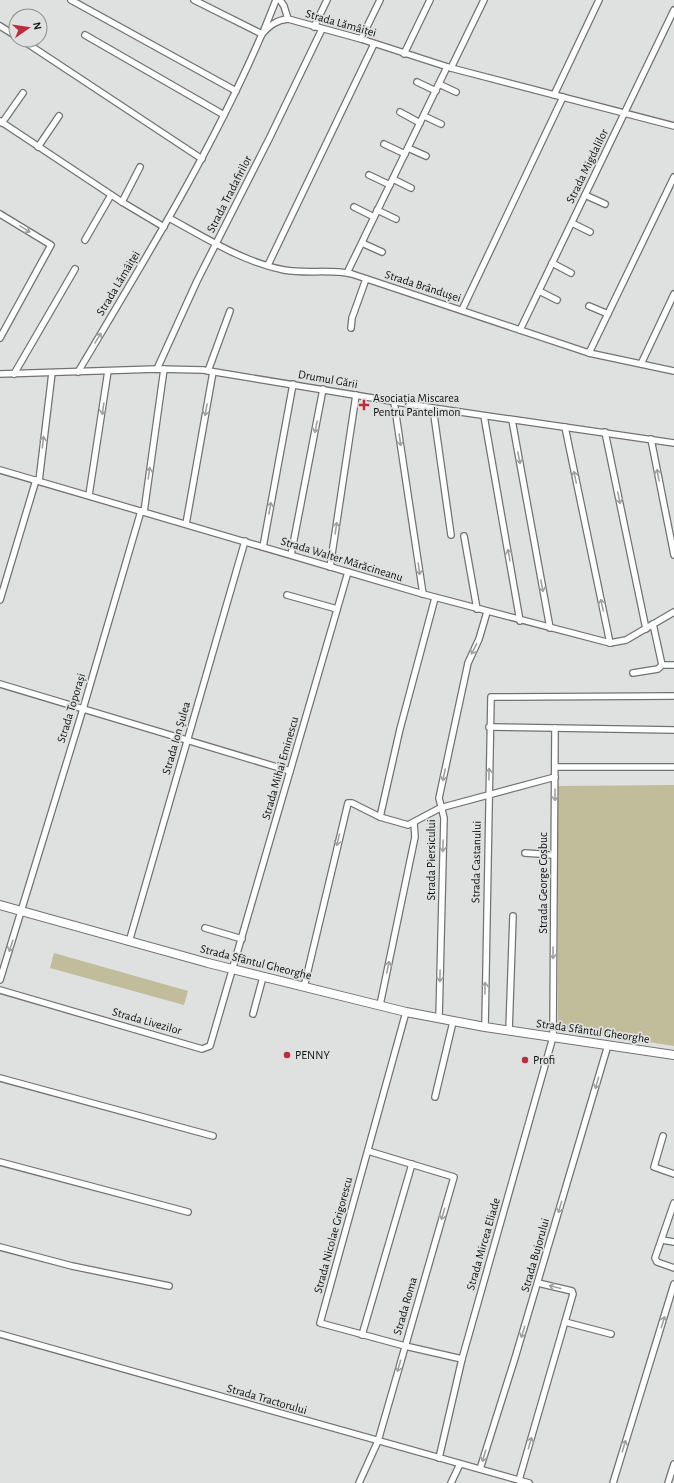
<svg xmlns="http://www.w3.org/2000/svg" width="674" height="1483" viewBox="0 0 674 1483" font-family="'Alegreya Sans',sans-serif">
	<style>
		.green { fill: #c1bc99 }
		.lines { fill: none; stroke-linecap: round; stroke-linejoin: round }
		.street-casing { stroke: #717372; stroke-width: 8 }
		.secondary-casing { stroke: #717372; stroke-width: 10 }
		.street { stroke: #fff; stroke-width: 5.5 }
		.secondary { stroke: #fff; stroke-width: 8 }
		.oneway { stroke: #a0a0a0 }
		.poi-dot { fill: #bd2c3c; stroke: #dee1df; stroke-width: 1.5 }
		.labels { text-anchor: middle; stroke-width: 3.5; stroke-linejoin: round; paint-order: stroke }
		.street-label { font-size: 12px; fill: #111211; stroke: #dee1df }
		.poi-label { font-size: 12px; fill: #111211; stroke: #dee1df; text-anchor: start }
	</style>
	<rect width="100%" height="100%" fill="#dee1df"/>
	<g class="green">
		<path d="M674 785V1046L558 1028V786Z"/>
		<path d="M54 953 188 991 184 1005 50 968Z"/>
	</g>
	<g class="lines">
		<g class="street-casing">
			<g id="street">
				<path d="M71 0 236 91"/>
				<path d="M194 0 262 34"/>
				<path d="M280 0 284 6 288 19"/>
				<path d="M0 26 16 36"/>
				<path d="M314 27 327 0"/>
				<path d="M264 30 276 0"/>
				<path d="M85 35 224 115"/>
				<path d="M361 39 380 0"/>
				<path d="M22 40 202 159"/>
				<path d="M404 54 430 0"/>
				<path d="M451 68 484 0"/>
				<path d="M417 82 436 91"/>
				<path d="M439 84 456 92"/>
				<path d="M554 95 599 0"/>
				<path d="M400 112 420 123"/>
				<path d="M424 116 441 124"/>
				<path d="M0 121 122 202 164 227"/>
				<path d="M2 123 23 93"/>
				<path d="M384 144 405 154"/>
				<path d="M38 147 59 116"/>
				<path d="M408 148 426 156"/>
				<path d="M369 175 390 185"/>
				<path d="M393 179 411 188"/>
				<path d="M585 195 605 204"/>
				<path d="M122 202 140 167"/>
				<path d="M354 207 374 217"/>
				<path d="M377 210 396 219"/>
				<path d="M0 214 51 245 0 338"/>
				<path d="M169 218C206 238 243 262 284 270 307 274 330 269 352 274L589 353 674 371"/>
				<path d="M572 223 590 232"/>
				<path d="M85 240 111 195"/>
				<path d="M362 243 382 252"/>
				<path d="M552 263 571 273"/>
				<path d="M268 265 374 44"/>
				<path d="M347 273 447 67"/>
				<path d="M539 291 557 300"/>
				<path d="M589 306 608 314"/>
				<path d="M462 310 563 97"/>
				<path d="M351 328 352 318 366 279"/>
				<path d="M520 330 674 10"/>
				<path d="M589 353 674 177"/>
				<path d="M641 364 674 294"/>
				<path d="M157 369 197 281 270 137 322 29"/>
				<path d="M208 371 230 311"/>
				<path d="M78 372C144 261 211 152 262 34 270 25 277 20 288 19L361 39 451 68 674 126"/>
				<path d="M0 374 157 369 203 370 433 408 674 443"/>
				<path d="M14 374 75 269"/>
				<path d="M394 402 423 594"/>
				<path d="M433 408 451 535"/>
				<path d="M484 416 520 621"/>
				<path d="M512 420 550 628"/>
				<path d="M565 427 610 643"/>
				<path d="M605 432 646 629"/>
				<path d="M651 439 674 555"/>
				<path d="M0 470 423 594 610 643 626 640 674 612"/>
				<path d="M39 481 52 373"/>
				<path d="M89 495 108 371"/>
				<path d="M144 512 164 369"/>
				<path d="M186 524 213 372"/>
				<path d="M464 536 477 609"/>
				<path d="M263 547 293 384"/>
				<path d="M291 555 323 389"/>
				<path d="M330 567 356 395"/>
				<path d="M287 595 337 609"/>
				<path d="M0 600 36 480"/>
				<path d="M653 624 662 665H674"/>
				<path d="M633 673 658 669 662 665"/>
				<path d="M0 684 290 771"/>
				<path d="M489 727 674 730"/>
				<path d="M555 767H674"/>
				<path d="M380 817 400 729 435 598"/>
				<path d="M525 853 554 855"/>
				<path d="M205 928 242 939"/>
				<path d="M129 942 245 541"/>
				<path d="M0 980 83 709 141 511"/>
				<path d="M304 987 348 803H352L380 817 408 825 440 808 555 777"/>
				<path d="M0 990 202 1049 210 1046 348 572"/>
				<path d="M380 1005 415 837 414 823"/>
				<path d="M406 1012 320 1323 405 1346 462 1359"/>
				<path d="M253 1014 263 977"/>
				<path d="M439 1019 444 818 439 798 468 663 479 639 487 612"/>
				<path d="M485 1027 491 697 674 696"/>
				<path d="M509 1031 513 916"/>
				<path d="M0 1078 213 1136"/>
				<path d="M435 1097 453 1022"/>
				<path d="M663 1136 654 1167 674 1174"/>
				<path d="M0 1162 188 1212"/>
				<path d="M674 1203 655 1258 657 1262 674 1268"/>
				<path d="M662 1240 674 1242"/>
				<path d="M0 1247 72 1266 169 1286"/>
				<path d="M565 1322 611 1334"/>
				<path d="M0 1334 529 1483"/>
				<path d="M362 1335 412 1164"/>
				<path d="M439 1458 462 1359 553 1037 555 728"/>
				<path d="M480 1469 515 1358 608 1045"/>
				<path d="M519 1480 573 1294 572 1291 538 1283"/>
				<path d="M359 1483 378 1441 454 1177 368 1151"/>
				<path d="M451 1483 460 1464"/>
				<path d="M613 1483 674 1284"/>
				<path d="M668 1483 674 1464"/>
			</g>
		</g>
		<g class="secondary-casing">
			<path id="secondary" d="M0 905 208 963 406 1012 485 1027 674 1055"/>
		</g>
		<use href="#street" class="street"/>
		<use href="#secondary" class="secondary"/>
	</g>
	<defs><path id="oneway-shaft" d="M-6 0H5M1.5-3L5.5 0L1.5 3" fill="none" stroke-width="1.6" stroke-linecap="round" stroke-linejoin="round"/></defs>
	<g class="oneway">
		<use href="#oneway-shaft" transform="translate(25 229) rotate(31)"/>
		<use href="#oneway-shaft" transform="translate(98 338) rotate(-59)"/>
		<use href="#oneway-shaft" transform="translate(103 409) rotate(98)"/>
		<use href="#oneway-shaft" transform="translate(206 410) rotate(100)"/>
		<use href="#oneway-shaft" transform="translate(316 427) rotate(101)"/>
		<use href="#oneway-shaft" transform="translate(400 440) rotate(82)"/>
		<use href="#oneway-shaft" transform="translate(43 442) rotate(-83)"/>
		<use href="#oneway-shaft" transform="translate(519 458) rotate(79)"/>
		<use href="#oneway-shaft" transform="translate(149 473) rotate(-82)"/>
		<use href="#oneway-shaft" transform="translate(658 475) rotate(-101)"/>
		<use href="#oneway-shaft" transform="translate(575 477) rotate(-102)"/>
		<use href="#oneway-shaft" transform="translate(619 498) rotate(78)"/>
		<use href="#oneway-shaft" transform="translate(270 508) rotate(-80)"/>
		<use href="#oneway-shaft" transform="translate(336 528) rotate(-82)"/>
		<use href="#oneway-shaft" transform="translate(509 555) rotate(-100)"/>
		<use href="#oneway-shaft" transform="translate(419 569) rotate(82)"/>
		<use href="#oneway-shaft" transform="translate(542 586) rotate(79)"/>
		<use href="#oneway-shaft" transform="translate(602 605) rotate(-102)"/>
		<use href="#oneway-shaft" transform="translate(474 649) rotate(117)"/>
		<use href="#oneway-shaft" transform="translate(489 774) rotate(-89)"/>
		<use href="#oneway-shaft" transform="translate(444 775) rotate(102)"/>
		<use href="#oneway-shaft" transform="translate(555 795) rotate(90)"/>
		<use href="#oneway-shaft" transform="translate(338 840) rotate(103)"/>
		<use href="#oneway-shaft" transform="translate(443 846) rotate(91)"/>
		<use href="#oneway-shaft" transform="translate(11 946) rotate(108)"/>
		<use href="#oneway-shaft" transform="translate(553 953) rotate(90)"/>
		<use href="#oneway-shaft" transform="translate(388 967) rotate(-78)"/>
		<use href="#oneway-shaft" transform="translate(440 976) rotate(91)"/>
		<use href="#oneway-shaft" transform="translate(485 988) rotate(-89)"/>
		<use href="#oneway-shaft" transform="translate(597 1083) rotate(106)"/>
		<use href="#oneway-shaft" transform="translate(560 1207) rotate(106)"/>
		<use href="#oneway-shaft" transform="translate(443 1214) rotate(106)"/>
		<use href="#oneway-shaft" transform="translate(555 1287) rotate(-166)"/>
		<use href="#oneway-shaft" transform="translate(663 1322) rotate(-73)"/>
		<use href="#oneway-shaft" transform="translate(523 1332) rotate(107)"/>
		<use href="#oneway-shaft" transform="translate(399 1366) rotate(106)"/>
		<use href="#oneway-shaft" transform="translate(530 1443) rotate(-74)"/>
		<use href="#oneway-shaft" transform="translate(624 1446) rotate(-73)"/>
		<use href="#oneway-shaft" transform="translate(484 1456) rotate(107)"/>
	</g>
	<g class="poi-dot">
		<path d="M362 399h4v4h4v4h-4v4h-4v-4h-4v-4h4z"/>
		<circle cx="287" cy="1055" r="4"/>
		<circle cx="525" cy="1060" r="4"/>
	</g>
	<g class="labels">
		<g class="street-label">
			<text transform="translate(341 23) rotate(16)" y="4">Strada Lămâiței</text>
			<text transform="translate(587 166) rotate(-64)" y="4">Strada Migdalilor</text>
			<text transform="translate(229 194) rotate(-63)" y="4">Strada Tradafirilor</text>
			<text transform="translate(118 283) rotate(-59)" y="4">Strada Lămâiței</text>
			<text transform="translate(423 286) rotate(18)" y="4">Strada Brândușei</text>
			<text transform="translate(328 379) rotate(10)" y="4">Drumul Gării</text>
			<text transform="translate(342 559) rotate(17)" y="4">Strada Walter Mărăcineanu</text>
			<text transform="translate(71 708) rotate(-73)" y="4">Strada Toporași</text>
			<text transform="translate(176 738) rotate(-74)" y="4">Strada Ion Șulea</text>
			<text transform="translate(280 768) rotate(-74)" y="4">Strada Mihai Eminescu</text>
			<text transform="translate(431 860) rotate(-90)" y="4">Strada Piersicului</text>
			<text transform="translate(476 862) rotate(-89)" y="4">Strada Castanului</text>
			<text transform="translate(543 883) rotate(-90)" y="4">Strada George Coșbuc</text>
			<text transform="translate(256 962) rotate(14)" y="4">Strada Sfântul Gheorghe</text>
			<text transform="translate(147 1021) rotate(16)" y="4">Strada Livezilor</text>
			<text transform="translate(593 1031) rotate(8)" y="4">Strada Sfântul Gheorghe</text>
			<text transform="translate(333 1235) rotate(-75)" y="4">Strada Nicolae Grigorescu</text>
			<text transform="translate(483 1244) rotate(-74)" y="4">Strada Mircea Eliade</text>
			<text transform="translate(535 1255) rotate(-74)" y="4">Strada Bujorului</text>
			<text transform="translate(405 1306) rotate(-74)" y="4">Strada Roma</text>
			<text transform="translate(267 1399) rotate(16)" y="4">Strada Tractorului</text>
		</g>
		<g class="poi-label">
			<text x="373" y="402">Asociația Miscarea<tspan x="373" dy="14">Pentru Pantelimon</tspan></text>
			<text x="295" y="1059">PENNY</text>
			<text x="533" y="1064">Profi</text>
		</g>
	</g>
	<g transform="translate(28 28) rotate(77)"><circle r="19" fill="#dee1df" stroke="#8c8e8d"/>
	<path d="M0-3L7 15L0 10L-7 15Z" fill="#bd2c3c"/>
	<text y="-6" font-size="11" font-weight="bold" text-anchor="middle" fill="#111211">N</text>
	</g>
</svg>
